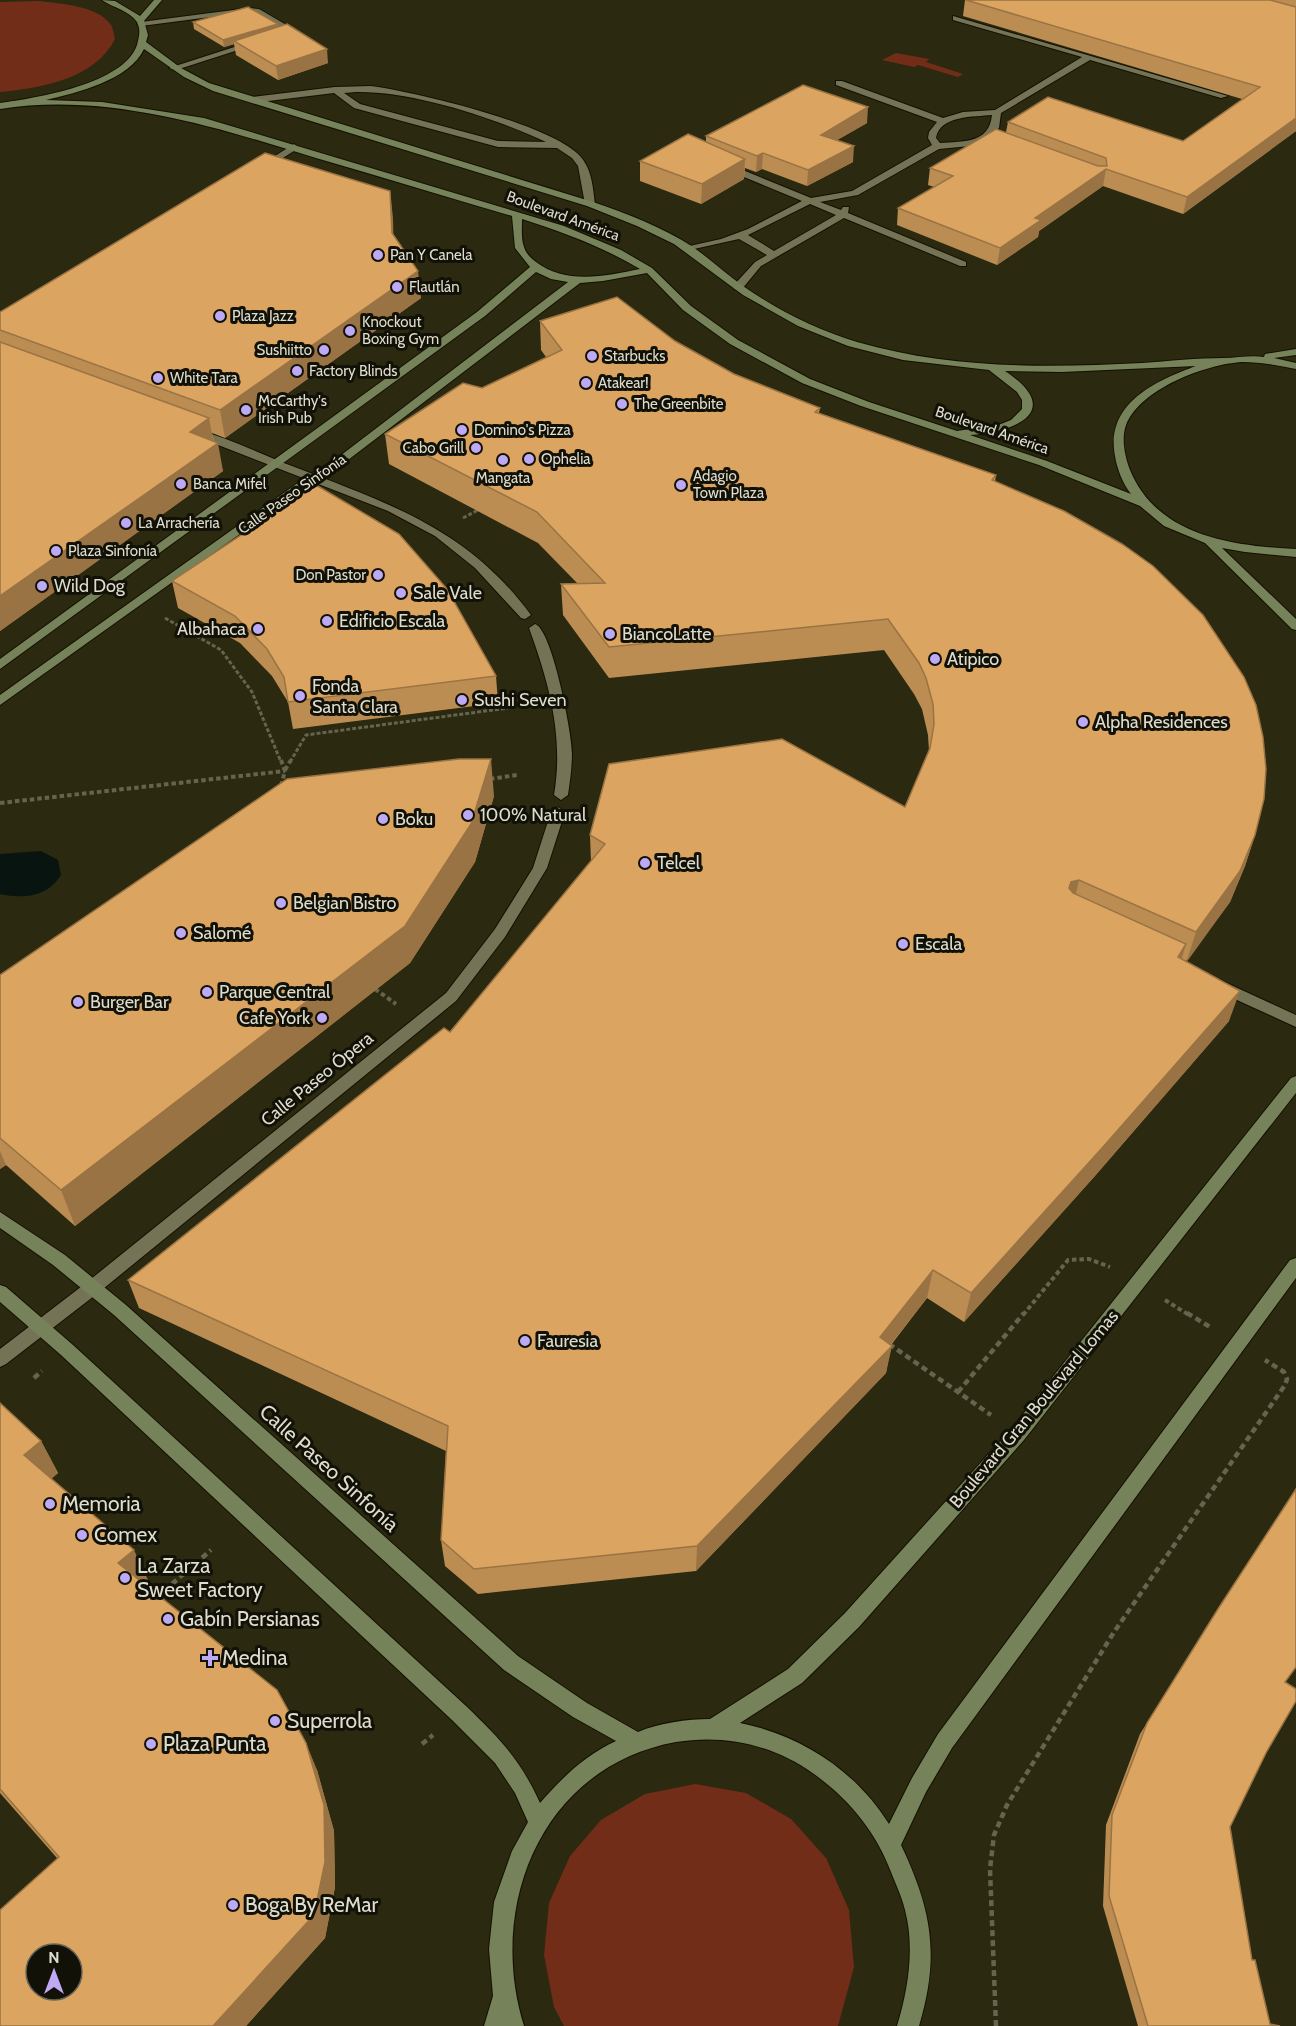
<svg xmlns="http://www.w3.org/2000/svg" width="1296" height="2026" viewBox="0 0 1296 2026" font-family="Cabin,sans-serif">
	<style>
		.green { fill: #722d19 }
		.water { fill: #07140f }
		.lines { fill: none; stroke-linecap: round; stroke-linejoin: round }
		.lane-casing { stroke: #141100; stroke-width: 2 }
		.street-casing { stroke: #141100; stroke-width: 2 }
		.secondary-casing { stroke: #141100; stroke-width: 2 }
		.path-far2 { stroke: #66644e; stroke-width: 3; stroke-dasharray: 4 2; stroke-linecap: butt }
		.path-far1 { stroke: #66644e; stroke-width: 4; stroke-dasharray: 4.5 3; stroke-linecap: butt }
		.path { stroke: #66644e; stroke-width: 4.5; stroke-dasharray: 6 4; stroke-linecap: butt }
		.lane { fill: #757356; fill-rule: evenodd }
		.street { fill: #757356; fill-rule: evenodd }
		.secondary { fill: #76835a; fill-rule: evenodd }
		.wall { fill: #bc8d53 }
		.shaded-wall { fill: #997343 }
		.building { fill: #dba460; stroke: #997343; stroke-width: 1.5; fill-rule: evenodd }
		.poi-dot { fill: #bea9f4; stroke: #121107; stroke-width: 2 }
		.labels { text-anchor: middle; stroke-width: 6; stroke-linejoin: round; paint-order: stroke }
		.far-street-label { font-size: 15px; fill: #dddccd; stroke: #121107 }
		.far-poi-label { font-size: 15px; fill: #dddccd; stroke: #121107; text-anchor: start }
		.poi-label { font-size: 18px; fill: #dddccd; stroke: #121107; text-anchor: start }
		.street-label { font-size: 18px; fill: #dddccd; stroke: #121107 }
		.near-street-label { font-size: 21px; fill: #dddccd; stroke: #121107 }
		.near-poi-label { font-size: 21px; fill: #dddccd; stroke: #121107; text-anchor: start }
	</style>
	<rect width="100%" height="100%" fill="#2b290f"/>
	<g class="green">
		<path d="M39 1C61 4 97 5 111 25 113 28 114 35 115 39 95 79 41 88 0 92V2Z"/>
		<path d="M896 53 929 59 926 62 963 74 958 77 918 65 914 67 882 60Z"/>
		<path d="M695 1784 746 1793 791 1819 826 1858 849 1910 854 1967 838 2026H564L554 2007 544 1955 549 1903 570 1856 601 1820 645 1794Z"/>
	</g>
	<path class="water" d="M41 851 58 860 61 875C47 897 24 899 0 894V854Z"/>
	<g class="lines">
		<g class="lane-casing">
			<g id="lane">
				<path d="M249 8 259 9 290 27 291 32 282 38H276V34L283 30 249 12 141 26 137 24 141 22Z"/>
				<path d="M250 42 257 44 176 70 169 68Z"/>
				<path d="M371 86C416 92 550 124 580 156 592 169 593 188 595 204L590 207 585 204 578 166 572 158 557 148 498 147 354 108 334 93 252 103 248 100 252 97 335 87ZM356 92C413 91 495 118 546 142L498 141 360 104 344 93Z"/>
				<path d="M294 144 298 147 297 149 264 170 256 168Z"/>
				<path d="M194 429C227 437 260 454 292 466 387 503 467 528 531 615L525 619 521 618 475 568 435 536 388 511 190 434 189 432Z"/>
				<path d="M535 624C552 629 572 733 572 753 572 767 570 781 568 795L561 800 554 795C564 736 549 683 529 628Z"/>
				<path d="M558 807 565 812 547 868 505 937 456 1001 98 1293 6 1364 0 1367V1349L86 1283 446 993 495 929 533 868 551 812Z"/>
				<path d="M1220 980 1296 1015V1027L1215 990 1213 986 1215 982Z"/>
			</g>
		</g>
		<g class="street-casing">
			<path id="street" d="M953 16 1228 96 1221 98 1090 60 1001 113 999 128 989 139 970 146 939 149 858 195 820 202 841 210 843 207H849L848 213 966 262V266H960L844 218 761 266 742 289H734V285L755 262 767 255 739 239 685 251V247L721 239 748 229 802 201 722 168V164H728L811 198 852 191 932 145 928 138 929 132 937 122 836 85V81H842L943 118 963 112 995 110 1082 57 953 20ZM992 115C989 144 963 141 940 143L936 138C940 115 974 117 992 115ZM810 204 836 215 774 251 748 235Z"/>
		</g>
		<g class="secondary-casing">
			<g id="secondary">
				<path d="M102 0 115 1 140 16 154 0H162L144 21 148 35 146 42 181 68 209 83 593 202C628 214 662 227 693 247 710 259 726 274 743 286 777 310 817 330 857 342 950 369 1047 368 1142 363 1169 361 1197 358 1224 358 1237 358 1250 355 1264 357L1265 354 1296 349V355L1274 358 1296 363V369C1278 365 1260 362 1242 362 1206 364 1140 389 1126 425 1121 439 1125 457 1130 470 1157 536 1232 546 1296 549V557L1245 552 1222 548 1296 619V630L1292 629 1205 543 1164 526 1140 506 1039 465 861 406 802 383 730 344 683 310 647 273 603 281 580 283 344 463 317 479 0 705V695L309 475 336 459 568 282 551 279 536 272 485 316 0 669V659L477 312 530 267 515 248 512 216C447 197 382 177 316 158 216 127 106 92 0 109V103C36 98 124 84 137 45 139 37 141 30 137 22 129 10 113 8 102 0ZM144 49 184 77 213 91 587 206 637 226 674 244 743 295 798 326 848 346 903 360 989 370 1017 392 1022 400V409L1011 420 1001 424 957 431 869 402 810 379 738 340 691 306 652 268 621 250 564 226 204 118 102 102 46 100C76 93 130 80 144 49ZM522 219C563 232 603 247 640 269 606 276 566 285 536 262 531 258 526 254 524 247 521 239 522 229 522 219ZM1196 366C1155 381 1105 404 1115 456 1117 469 1123 484 1131 494L1047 461 970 435C1016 432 1065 411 1005 371L1062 372Z"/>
				<path d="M1296 1076V1093L1024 1440 859 1627 802 1683 740 1723C801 1735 856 1771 889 1824L912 1778 938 1734 1290 1260 1296 1258V1278L952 1748 926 1792 901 1845C932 1910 940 1956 919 2026H897C908 1990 915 1948 905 1910 902 1897 896 1885 891 1872 876 1832 849 1799 814 1774 774 1745 725 1734 676 1742 543 1766 486 1904 524 2026H484L493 1996 489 1949 494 1902 512 1851 528 1822 515 1793 495 1763 452 1720 61 1355 0 1302V1285L6 1287 73 1345 466 1706C500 1739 520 1759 540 1803 562 1778 585 1755 616 1741L573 1717 504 1670 114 1315 53 1265 0 1228V1212L65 1255 126 1305 518 1656 587 1703 638 1732C659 1723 687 1719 710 1719L788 1669 845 1613 1012 1428 1291 1078Z"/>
			</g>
		</g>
		<g class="path-far2">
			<path d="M463 518 480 509"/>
			<path d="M165 618 221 650 252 692 281 762"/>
			<path d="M290 762 306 735 508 708"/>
		</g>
		<g class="path-far1">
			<path d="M281 760 285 771 281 786"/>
			<path d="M285 770 291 760"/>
			<path d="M490 779 517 775"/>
			<path d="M0 803 285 771"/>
			<path d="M375 989 396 1004"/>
			<path d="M1165 1300 1189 1315"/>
			<path d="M1023 1315 1068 1260 1089 1259 1110 1267"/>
		</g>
		<g class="path">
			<path d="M1187 1313 1210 1327"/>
			<path d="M889 1344 991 1415"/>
			<path d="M34 1378 42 1371"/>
			<path d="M958 1392 1024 1313"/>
			<path d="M172 1584 211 1550"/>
			<path d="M422 1744 433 1735"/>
			<path d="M996 2026 990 1869 994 1835 1007 1805 1114 1632 1285 1385 1287 1379 1284 1372 1265 1360"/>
		</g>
		<use href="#lane" class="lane"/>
		<use href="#street" class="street"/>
		<use href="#secondary" class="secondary"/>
	</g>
	<g class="wall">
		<path d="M965 0H1296V131L1183 214 1103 186 1039 231 1038 237 997 265 897 225 898 208 934 187 928 185 930 168 1006 132 1008 122 1183 141 1242 99 963 16Z"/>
		<path d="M193 22 279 27 328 63 278 80 236 55 234 44 224 47 194 29Z"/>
		<path d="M867 123 837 140 853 162 807 186 762 169 756 172 745 168 744 179 701 204 640 181V161L706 142V136Z"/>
		<path d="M390 191 393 236 421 298 225 438 212 433 214 441 223 471 0 631V312Z"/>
		<path d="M540 321 675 341 734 374 820 408 819 413 996 475 995 482 1255 835 1245 866 1230 902 1186 961 1229 1021 1094 1177 964 1322 927 1298 891 1345 886 1373 696 1571 478 1594 445 1566 441 1540 446 1451 139 1308 128 1280 450 1032 591 862 590 835 905 807 929 751 928 735 922 709 914 694 884 650 609 678 563 615 561 584 577 583 538 543 389 464 385 434 546 357 541 350Z"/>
		<path d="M172 581 496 676 498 703 293 729 288 702 272 676 240 643 178 608Z"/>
		<path d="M494 796 475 862 410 963 75 1226 6 1165 0 1169V975Z"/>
		<path d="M0 1403 41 1441 58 1473 51 1479 148 1580 144 1584 317 1770 334 1831 335 1887 325 1938 246 2026H0L57 1858 0 1793Z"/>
		<path d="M1286 1683 1266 1753 1230 1827 1252 1960 1270 2024 1280 2026H1138L1103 1906 1106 1825 1140 1734 1147 1723Z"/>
	</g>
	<g class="shaded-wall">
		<path d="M278 24 279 31 234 41V44L224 47 223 40Z"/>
		<path d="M327 49 328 63 278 80 276 66Z"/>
		<path d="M868 107 867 123 820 150 821 135Z"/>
		<path d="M1296 118V131L1183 214 1187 197Z"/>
		<path d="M854 146 853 162 807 186 808 170Z"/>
		<path d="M763 153 762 169 756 172 757 156Z"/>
		<path d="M745 159 744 179 701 204 702 184Z"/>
		<path d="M1106 169 1103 186 1039 231 1038 237 997 265 1000 248 1035 218Z"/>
		<path d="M390 191 393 218 394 260 392 233Z"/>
		<path d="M418 271 421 298 225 438 220 410Z"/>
		<path d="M209 418 214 445 218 443 223 471 0 631V596L190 432Z"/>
		<path d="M491 759 494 796 475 862 410 963 75 1226 61 1190Z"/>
		<path d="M1255 835 1245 866 1230 902 1186 963 1196 932Z"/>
		<path d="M1079 880 1072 911 1069 888 1071 882Z"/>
		<path d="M1186 944 1177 975 1178 957Z"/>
		<path d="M1240 991 1229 1021 1094 1177 964 1322 971 1293Z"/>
		<path d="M0 1151 6 1165 0 1169Z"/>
		<path d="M933 1270 927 1298 883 1354 892 1346 886 1373 696 1571 697 1546 880 1337Z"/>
		<path d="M41 1441 58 1473 41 1487 24 1455Z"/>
		<path d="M134 1550 148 1580 133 1593 118 1563Z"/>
		<path d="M306 1743 317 1770 334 1831 335 1887 325 1938 246 2026H213Z"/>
	</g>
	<g class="building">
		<path d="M966 0H1270L1296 7V118L1187 197 1106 169 1035 218 1041 220 1000 248 898 208 953 176 930 168 996 129 1098 166H1107L1106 158 1008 122 1048 97 1183 141 1260 87Z"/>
		<path d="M248 7 278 24 223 40 193 22Z"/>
		<path d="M287 24 327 49 276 66 234 41Z"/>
		<path d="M803 85 868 107 821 135 854 146 808 170 763 153 757 156 706 136Z"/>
		<path d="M688 134 745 159 702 184 640 161Z"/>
		<path d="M265 153 390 191 392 233 418 271 220 410 0 330V312Z"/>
		<path d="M617 297 675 341 734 374 820 408 815 412 996 475 992 480 1064 511 1122 544 1153 566 1203 615 1244 677 1256 705 1263 737 1266 769 1264 799 1255 835 1240 871 1196 932 1079 880 1071 882 1069 888 1073 893 1186 944 1178 957 1240 991 1103 1147 971 1293 933 1270 880 1337 892 1346 697 1546 474 1569 441 1540 448 1426 128 1280 444 1028 450 1032 605 844 590 835 609 764 782 739 905 807 930 748 934 724 933 704 926 678 919 663 888 619 609 647 561 584 605 583 537 512 385 434 463 383 482 388 562 350 540 321Z"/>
		<path d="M0 342 209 418 190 432 218 443 0 596Z"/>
		<path d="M316 485 399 534 447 589 496 676 288 702 284 677 267 649 235 616 172 581Z"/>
		<path d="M459 759H491L471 824 405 926 61 1190 0 1138V975L287 779Z"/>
		<path d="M0 1403 41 1441 24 1455 134 1550 118 1563 277 1690 306 1743 324 1805 325 1862 314 1915 213 2026H0V1910L59 1857 0 1789ZM36 1954H72V1990H36Z"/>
		<path d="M1296 1489V1667L1285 1682 1296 1689V1701L1266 1753 1230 1827 1252 1960H1255L1270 2024 1280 2026H1148L1109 1896 1112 1815 1147 1723 1218 1609Z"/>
	</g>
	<g class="poi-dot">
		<circle cx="378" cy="255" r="6"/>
		<circle cx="397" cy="287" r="6"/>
		<circle cx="220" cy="316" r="6"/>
		<circle cx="350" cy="331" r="6"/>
		<circle cx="324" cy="350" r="6"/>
		<circle cx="592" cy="356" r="6"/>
		<circle cx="297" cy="371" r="6"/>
		<circle cx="158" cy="378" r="6"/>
		<circle cx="586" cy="383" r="6"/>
		<circle cx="622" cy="404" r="6"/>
		<circle cx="246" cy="410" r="6"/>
		<circle cx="462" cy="430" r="6"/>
		<circle cx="476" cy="448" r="6"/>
		<circle cx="529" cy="459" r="6"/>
		<circle cx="503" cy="460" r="6"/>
		<circle cx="181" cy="484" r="6"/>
		<circle cx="681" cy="485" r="6"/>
		<circle cx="126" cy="523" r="6"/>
		<circle cx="56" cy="551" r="6"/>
		<circle cx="378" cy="575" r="6"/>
		<circle cx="42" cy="586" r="6"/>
		<circle cx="401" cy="593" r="6"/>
		<circle cx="327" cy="621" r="6"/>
		<circle cx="258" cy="629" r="6"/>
		<circle cx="610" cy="634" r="6"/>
		<circle cx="935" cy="659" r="6"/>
		<circle cx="300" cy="696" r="6"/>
		<circle cx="462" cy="700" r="6"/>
		<circle cx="1083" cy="722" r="6"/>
		<circle cx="468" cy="815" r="6"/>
		<circle cx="383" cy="819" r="6"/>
		<circle cx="645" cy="863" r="6"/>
		<circle cx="281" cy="903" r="6"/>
		<circle cx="181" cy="933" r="6"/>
		<circle cx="903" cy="944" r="6"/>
		<circle cx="207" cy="992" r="6"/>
		<circle cx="78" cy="1002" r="6"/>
		<circle cx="322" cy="1018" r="6"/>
		<circle cx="525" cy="1341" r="6"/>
		<circle cx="50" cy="1504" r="6"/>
		<circle cx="82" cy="1535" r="6"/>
		<circle cx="125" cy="1578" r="6"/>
		<circle cx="168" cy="1619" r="6"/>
		<path d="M207 1649h6v6h6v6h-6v6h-6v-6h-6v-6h6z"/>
		<circle cx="275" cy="1721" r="6"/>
		<circle cx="151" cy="1744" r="6"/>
		<circle cx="233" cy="1905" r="6"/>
	</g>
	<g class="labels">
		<g class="far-street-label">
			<text transform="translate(563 216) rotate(20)" y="5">Boulevard América</text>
			<text transform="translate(992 430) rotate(19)" y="5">Boulevard América</text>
			<text transform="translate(292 494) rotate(-35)" y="5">Calle Paseo Sinfonía</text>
		</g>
		<g class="far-poi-label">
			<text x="390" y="260">Pan Y Canela</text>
			<text x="409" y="292">Flautlán</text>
			<text x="232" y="321">Plaza Jazz</text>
			<text x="362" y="327">Knockout<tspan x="362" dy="17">Boxing Gym</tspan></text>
			<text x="312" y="355" text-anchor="end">Sushiitto</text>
			<text x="604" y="361">Starbucks</text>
			<text x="309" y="376">Factory Blinds</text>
			<text x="170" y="383">White Tara</text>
			<text x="598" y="388">Atakear!</text>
			<text x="258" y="406">McCarthy's<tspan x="258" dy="17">Irish Pub</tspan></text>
			<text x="634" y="409">The Greenbite</text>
			<text x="474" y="435">Domino's Pizza</text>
			<text x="464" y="453" text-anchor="end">Cabo Grill</text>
			<text x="541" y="464">Ophelia</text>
			<text x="693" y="481">Adagio<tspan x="693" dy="17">Town Plaza</tspan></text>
			<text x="503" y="483" text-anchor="middle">Mangata</text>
			<text x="193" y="489">Banca Mifel</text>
			<text x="138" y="528">La Arrachería</text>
			<text x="68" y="556">Plaza Sinfonía</text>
			<text x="366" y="580" text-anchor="end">Don Pastor</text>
		</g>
		<g class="poi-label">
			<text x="54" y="592">Wild Dog</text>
			<text x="413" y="599">Sale Vale</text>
			<text x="339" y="627">Edificio Escala</text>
			<text x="246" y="635" text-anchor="end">Albahaca</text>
			<text x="622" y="640">BiancoLatte</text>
			<text x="947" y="665">Atipico</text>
			<text x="312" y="692">Fonda<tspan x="312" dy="21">Santa Clara</tspan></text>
			<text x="474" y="706">Sushi Seven</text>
			<text x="1095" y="728">Alpha Residences</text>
			<text x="480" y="821">100% Natural</text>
			<text x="395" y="825">Boku</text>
			<text x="657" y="869">Telcel</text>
			<text x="293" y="909">Belgian Bistro</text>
			<text x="193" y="939">Salomé</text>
			<text x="915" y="950">Escala</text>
			<text x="219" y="998">Parque Central</text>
			<text x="90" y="1008">Burger Bar</text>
			<text x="310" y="1024" text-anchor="end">Cafe York</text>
			<text x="537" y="1347">Fauresia</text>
		</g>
		<g class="street-label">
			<text transform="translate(317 1079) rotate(-39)" y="6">Calle Paseo Ópera</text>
			<text transform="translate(1034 1409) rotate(-50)" y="6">Boulevard Gran Boulevard Lomas</text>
		</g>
		<g class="near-street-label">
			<text transform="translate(329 1468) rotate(42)" y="7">Calle Paseo Sinfonía</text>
		</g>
		<g class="near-poi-label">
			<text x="62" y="1511">Memoria</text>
			<text x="94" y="1542">Comex</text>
			<text x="137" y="1573">La Zarza<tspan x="137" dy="24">Sweet Factory</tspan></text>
			<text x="180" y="1626">Gabín Persianas</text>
			<text x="222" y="1665">Medina</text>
			<text x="287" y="1728">Superrola</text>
			<text x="163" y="1751">Plaza Punta</text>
			<text x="245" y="1912">Boga By ReMar</text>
		</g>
	</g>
	<g transform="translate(54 1972)"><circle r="28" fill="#121107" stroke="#636256" stroke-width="1.5"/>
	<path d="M0-4.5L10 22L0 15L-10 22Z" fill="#bea9f4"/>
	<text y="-9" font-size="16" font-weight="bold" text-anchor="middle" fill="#dddccd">N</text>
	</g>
</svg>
